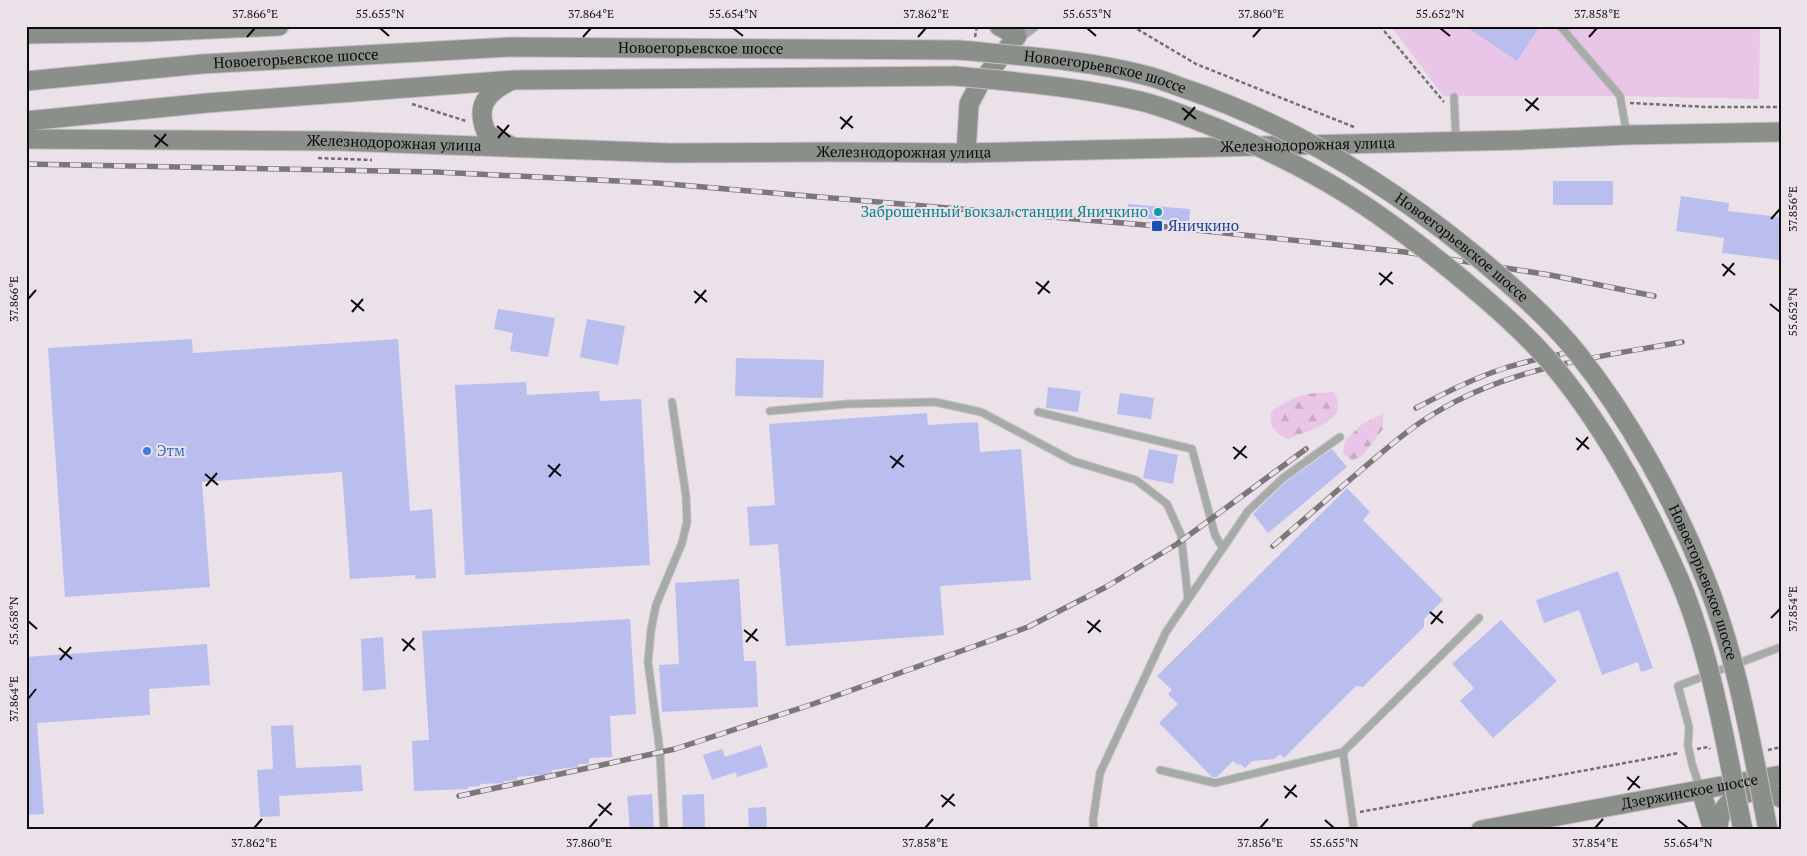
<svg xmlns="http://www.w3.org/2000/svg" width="1807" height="856" viewBox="0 0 1807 856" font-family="'PT Serif',serif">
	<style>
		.forest { fill: url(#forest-firs) }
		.garden { fill: #e9c6e7 }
		.building { fill: #b9beee }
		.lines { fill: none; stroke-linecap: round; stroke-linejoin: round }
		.lane-casing { stroke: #c7bfc6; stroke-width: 9 }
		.street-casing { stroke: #c7bfc6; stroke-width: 16 }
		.secondary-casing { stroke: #c7bfc6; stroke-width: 21 }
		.path { stroke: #746e73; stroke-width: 2.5; stroke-dasharray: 4 2.5; stroke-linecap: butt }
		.lane { stroke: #a7aba8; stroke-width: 7 }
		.street { stroke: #a7aba8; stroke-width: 14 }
		.secondary { stroke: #8a8f8a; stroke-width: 19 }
		.rail-casing { stroke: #7d777c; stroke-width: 5.5 }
		.rail { stroke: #eae1e9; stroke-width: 4; stroke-dasharray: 11; stroke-linecap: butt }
		.secondary-bridge-casing { stroke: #c7bfc6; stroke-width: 21; stroke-linecap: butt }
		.secondary-bridge { stroke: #8a8f8a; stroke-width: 19 }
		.ticks { fill: none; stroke: #0e0b0d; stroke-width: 2 }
		.culture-dot { fill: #0f9aa8; stroke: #eae1e9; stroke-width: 2 }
		.transit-dot { fill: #1a4fb4; stroke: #eae1e9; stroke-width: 2 }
		.shop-dot { fill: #3f7fe0; stroke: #eae1e9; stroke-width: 2 }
		.labels { text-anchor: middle; stroke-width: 4; stroke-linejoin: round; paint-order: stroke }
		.street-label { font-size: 15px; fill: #0e0b0d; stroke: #eae1e9 }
		.culture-label { font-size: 15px; fill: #0d838f; stroke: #eae1e9; text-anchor: end }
		.transit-label { font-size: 15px; fill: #164399; stroke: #eae1e9; text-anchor: start }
		.shop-label { font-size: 15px; fill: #366cbe; stroke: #eae1e9; text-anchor: start }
		.neatline { fill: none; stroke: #0e0b0d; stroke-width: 2 }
		.ticks-label { font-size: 12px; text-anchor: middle; fill: #0e0b0d }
	</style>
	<defs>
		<pattern id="forest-firs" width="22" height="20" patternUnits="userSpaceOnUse" patternTransform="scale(1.25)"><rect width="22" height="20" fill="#e9c6e7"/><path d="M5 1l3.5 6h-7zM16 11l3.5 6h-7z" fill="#c7a9c5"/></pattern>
	</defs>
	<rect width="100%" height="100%" fill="#eae1e9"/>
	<g class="forest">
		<path d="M1334 392C1337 398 1340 405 1337 412 1332 424 1300 434 1288 439 1274 433 1270 427 1271 412 1298 393 1302 394 1334 392Z"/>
		<path d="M1383 414V429L1362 456 1352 461 1343 453 1345 441 1362 424Z"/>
	</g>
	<path class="garden" d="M1391 26H1760L1759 99 1620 96H1443Z"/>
	<g class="building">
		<path d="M1465 26H1540L1517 61Z"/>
		<rect x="1553" y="181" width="60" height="24"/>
		<path d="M1681 196 1729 203 1728 211 1781 217V260L1722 253 1724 238 1676 231Z"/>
		<path d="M1128 204 1190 209 1189 222 1127 217Z"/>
		<path d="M498 309 555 318 548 357 510 351 513 333 494 329Z"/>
		<path d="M587 319 625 326 618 365 580 357Z"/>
		<path d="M192 339 193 353 398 339 410 511 432 509 436 578 415 579V575L350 579 342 472 202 482 210 587 65 597 48 348Z"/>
		<path d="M736 358 824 360 823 398 735 396Z"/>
		<path d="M526 382 527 395 599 391 600 401 641 399 650 565 465 575 455 385Z"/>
		<path d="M1048 387 1081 391 1078 412 1046 408Z"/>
		<path d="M1120 393 1154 398 1151 419 1117 414Z"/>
		<path d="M927 413 928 425 978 422 980 452 1021 449 1031 580 940 586 944 635 786 646 778 544 750 546 747 507 775 505 769 424Z"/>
		<path d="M1149 449 1178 455 1173 484 1143 478Z"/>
		<path d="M1332 449 1347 467 1268 533 1253 514 1286 482Z"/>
		<path d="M1347 488 1370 512 1363 520 1443 600 1424 619V627L1363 687 1356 686 1284 758 1280 754 1274 759 1252 761 1245 768 1240 764 1238 765 1233 761 1217 777H1212L1159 723 1178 704 1168 694 1172 690 1157 676Z"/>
		<path d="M1618 571 1653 668 1641 672 1638 662 1602 675 1579 610 1544 623 1536 600Z"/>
		<path d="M739 579 744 661H756L758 707 662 712 659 665 679 664 675 583Z"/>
		<path d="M630 619 636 714 610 716 612 757 589 758V764H578V767L552 770V774L517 777V780L504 781V783L480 784V786L468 787V789L414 791 412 741 429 740 422 631Z"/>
		<path d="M1501 620 1557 681 1493 738 1460 701 1474 688 1452 664Z"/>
		<path d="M383 637 386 689 363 691 361 639Z"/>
		<path d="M207 644 210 685 149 689 150 715 37 723 44 814 26 815V657Z"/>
		<path d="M293 725 296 768 361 765 363 791 279 796 280 816 260 817 257 770 273 769 271 726Z"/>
		<path d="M761 745 768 767 737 777 736 772 712 780 703 755 722 749 725 757Z"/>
		<path d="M652 794 654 830H630L627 796Z"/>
		<path d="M704 794 705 830H683L682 795Z"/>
		<path d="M766 807 767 830H749L748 808Z"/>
	</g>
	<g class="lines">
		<g class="lane-casing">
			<g id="lane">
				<path d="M1560 26 1620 96 1627 135"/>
				<path d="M1454 97 1456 141"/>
				<path d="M770 411 848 404 935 402 981 412 1073 461 1136 480 1167 504 1181 535 1188 598"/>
				<path d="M1038 412 1192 449 1215 535 1222 547"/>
				<path d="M1160 770 1215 783 1343 752"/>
				<path d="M1700 788 1692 764 1688 746 1689 727 1678 686 1781 647"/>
				<path d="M664 830 660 752 648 662 651 630 656 605 682 543 687 522 686 496 672 402"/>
				<path d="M1094 830 1093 820 1100 773 1166 632 1248 511 1283 478 1340 437"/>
				<path d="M1354 830 1343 752 1479 618"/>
			</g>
		</g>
		<g class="street-casing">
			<path id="street" d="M1017 36 1031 26"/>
		</g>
		<g class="secondary-casing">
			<g id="secondary">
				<path d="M26 34 147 32 279 26"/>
				<path id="s1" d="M26 81 202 64 510 47 959 50"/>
				<path d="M26 121 207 103 514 80 956 76"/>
				<path id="s2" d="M26 139 339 141 670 153 827 152 966 153 1520 140 1627 135 1781 132"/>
				<path d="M509 145 487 134C475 107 485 94 510 81"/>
				<path d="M966 153 969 104 979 85 1017 36 999 26"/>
				<path d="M1701 790 1713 830"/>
				<path id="s3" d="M1481 830 1781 775"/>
				<path d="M1718 830C1718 797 1755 782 1781 798"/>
			</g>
		</g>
		<g class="path">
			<path d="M1132 26 1196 64 1354 127"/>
			<path d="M1380 26 1444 102"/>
			<path d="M975 37 977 26"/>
			<path d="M1630 103 1707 107H1781"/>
			<path d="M412 104 466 121"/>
			<path d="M318 158 372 160"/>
			<path d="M1697 749 1708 747 1710 749"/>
			<path d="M1768 750 1781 747"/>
			<path d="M1360 812 1679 753"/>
		</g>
		<use href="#lane" class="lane"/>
		<use href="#street" class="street"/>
		<use href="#secondary" class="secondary"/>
		<g class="rail-casing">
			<g id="rail">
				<path d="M26 164 436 172 657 183 1157 226 1405 252 1550 275 1654 296"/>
				<path d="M1416 408C1445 393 1474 378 1505 368 1530 360 1556 355 1581 350"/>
				<path d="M1273 546C1302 521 1331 496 1360 471 1384 451 1408 429 1435 413 1510 367 1597 357 1682 342"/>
				<path d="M459 796 675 749 813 704 1028 627 1106 587 1177 544 1306 449"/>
			</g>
		</g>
		<use href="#rail" class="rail"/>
		<g class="secondary-bridge-casing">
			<g id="secondary-bridge">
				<path id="s4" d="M959 50C1022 56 1087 60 1148 76 1160 79 1172 84 1183 88 1291 124 1388 184 1476 256 1512 286 1549 318 1578 354 1628 417 1673 498 1703 573 1737 655 1751 743 1768 830"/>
				<path d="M956 76C1017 82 1080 87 1140 101 1166 107 1193 119 1219 129 1251 143 1284 158 1316 176 1366 203 1413 239 1457 275 1492 304 1528 335 1557 370 1608 433 1648 507 1680 581 1712 658 1726 748 1743 830"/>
			</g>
		</g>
		<use href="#secondary-bridge" class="secondary-bridge"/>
	</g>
	<path class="ticks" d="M380 28 389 36M733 28 743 36M1087 28 1096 36M1440 28 1450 36M247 37 255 28M583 37 591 28M918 37 926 28M1253 37 1261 28M1589 37 1597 28M1525 99 1539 110M1182 108 1196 119M1526 111 1538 98M840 117 853 128M1184 120 1195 107M497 126 510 137M841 129 852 116M154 135 168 146M498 138 509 125M155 147 166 134M1771 219 1780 209M1722 264 1735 275M1379 273 1393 284M1723 276 1734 263M1036 282 1050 293M1380 285 1392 272M694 291 707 302M1038 294 1049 281M28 299 36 290M351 300 364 311M695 303 706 290M1770 304 1780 312M352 312 363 299M1576 438 1589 449M1233 447 1247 458M1577 450 1588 437M890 456 904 467M1234 459 1246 446M548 465 561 476M892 468 903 455M205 474 218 485M549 477 560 464M206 486 217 473M1430 612 1443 623M1771 618 1780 609M28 621 37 629M1087 621 1101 632M1431 624 1442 611M744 630 758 641M1088 633 1100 620M402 639 415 650M746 642 757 629M59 648 72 659M403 651 414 638M60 660 71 647M28 699 36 689M1627 777 1640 788M1284 786 1297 797M1628 790 1639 776M941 795 955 806M1285 798 1296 785M598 804 612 815M942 807 954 794M599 816 611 803M1325 820 1334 828M1678 820 1688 828M254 828 262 819M589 828 597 819M925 828 933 819M1260 828 1268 819M1595 828 1603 819"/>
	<circle class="culture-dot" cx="1158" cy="212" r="5"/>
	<rect class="transit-dot" x="1151" y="220" width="12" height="12" rx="2.5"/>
	<circle class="shop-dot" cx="147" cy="451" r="5"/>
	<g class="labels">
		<g class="street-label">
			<text dy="5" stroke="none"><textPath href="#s1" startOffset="676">Новоегорьевское шоссе</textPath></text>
			<text dy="5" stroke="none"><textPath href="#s1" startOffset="271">Новоегорьевское шоссе</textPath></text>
			<text dy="5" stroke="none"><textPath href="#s4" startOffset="148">Новоегорьевское шоссе</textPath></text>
			<text dy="5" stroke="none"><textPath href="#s2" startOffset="368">Железнодорожная улица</textPath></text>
			<text dy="5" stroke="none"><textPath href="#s2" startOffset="1282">Железнодорожная улица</textPath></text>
			<text dy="5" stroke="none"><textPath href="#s2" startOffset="878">Железнодорожная улица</textPath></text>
			<text dy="5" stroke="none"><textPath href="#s4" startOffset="551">Новоегорьевское шоссе</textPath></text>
			<text dy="5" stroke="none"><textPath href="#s4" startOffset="971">Новоегорьевское шоссе</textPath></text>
			<text dy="5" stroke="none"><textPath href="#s3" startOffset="212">Дзержинское шоссе</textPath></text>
		</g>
		<g class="culture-label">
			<text x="1148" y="217">Заброшенный вокзал станции Яничкино</text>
		</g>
		<g class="transit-label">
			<text x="1168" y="231">Яничкино</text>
		</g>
		<g class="shop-label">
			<text x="157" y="456">Этм</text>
		</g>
	</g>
	<rect width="1807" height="856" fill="none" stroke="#eae1e9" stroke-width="55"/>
	<rect x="28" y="28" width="1752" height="800" class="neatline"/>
	<g class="ticks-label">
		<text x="255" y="18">37.866°E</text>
		<text x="380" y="18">55.655°N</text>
		<text x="591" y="18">37.864°E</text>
		<text x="733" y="18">55.654°N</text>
		<text x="926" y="18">37.862°E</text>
		<text x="1087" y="18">55.653°N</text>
		<text x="1261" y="18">37.860°E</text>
		<text x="1440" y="18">55.652°N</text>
		<text x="1597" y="18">37.858°E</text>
		<text transform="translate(1793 209) rotate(-90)" y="4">37.856°E</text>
		<text transform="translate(14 299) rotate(-90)" y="4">37.866°E</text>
		<text transform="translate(1793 312) rotate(-90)" y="4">55.652°N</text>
		<text transform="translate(1793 609) rotate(-90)" y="4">37.854°E</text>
		<text transform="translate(14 621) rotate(-90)" y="4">55.658°N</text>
		<text transform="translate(14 699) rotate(-90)" y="4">37.864°E</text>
		<text x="254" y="847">37.862°E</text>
		<text x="589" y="847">37.860°E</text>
		<text x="925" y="847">37.858°E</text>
		<text x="1260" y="847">37.856°E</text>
		<text x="1334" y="847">55.655°N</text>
		<text x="1595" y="847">37.854°E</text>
		<text x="1688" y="847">55.654°N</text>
	</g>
</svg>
